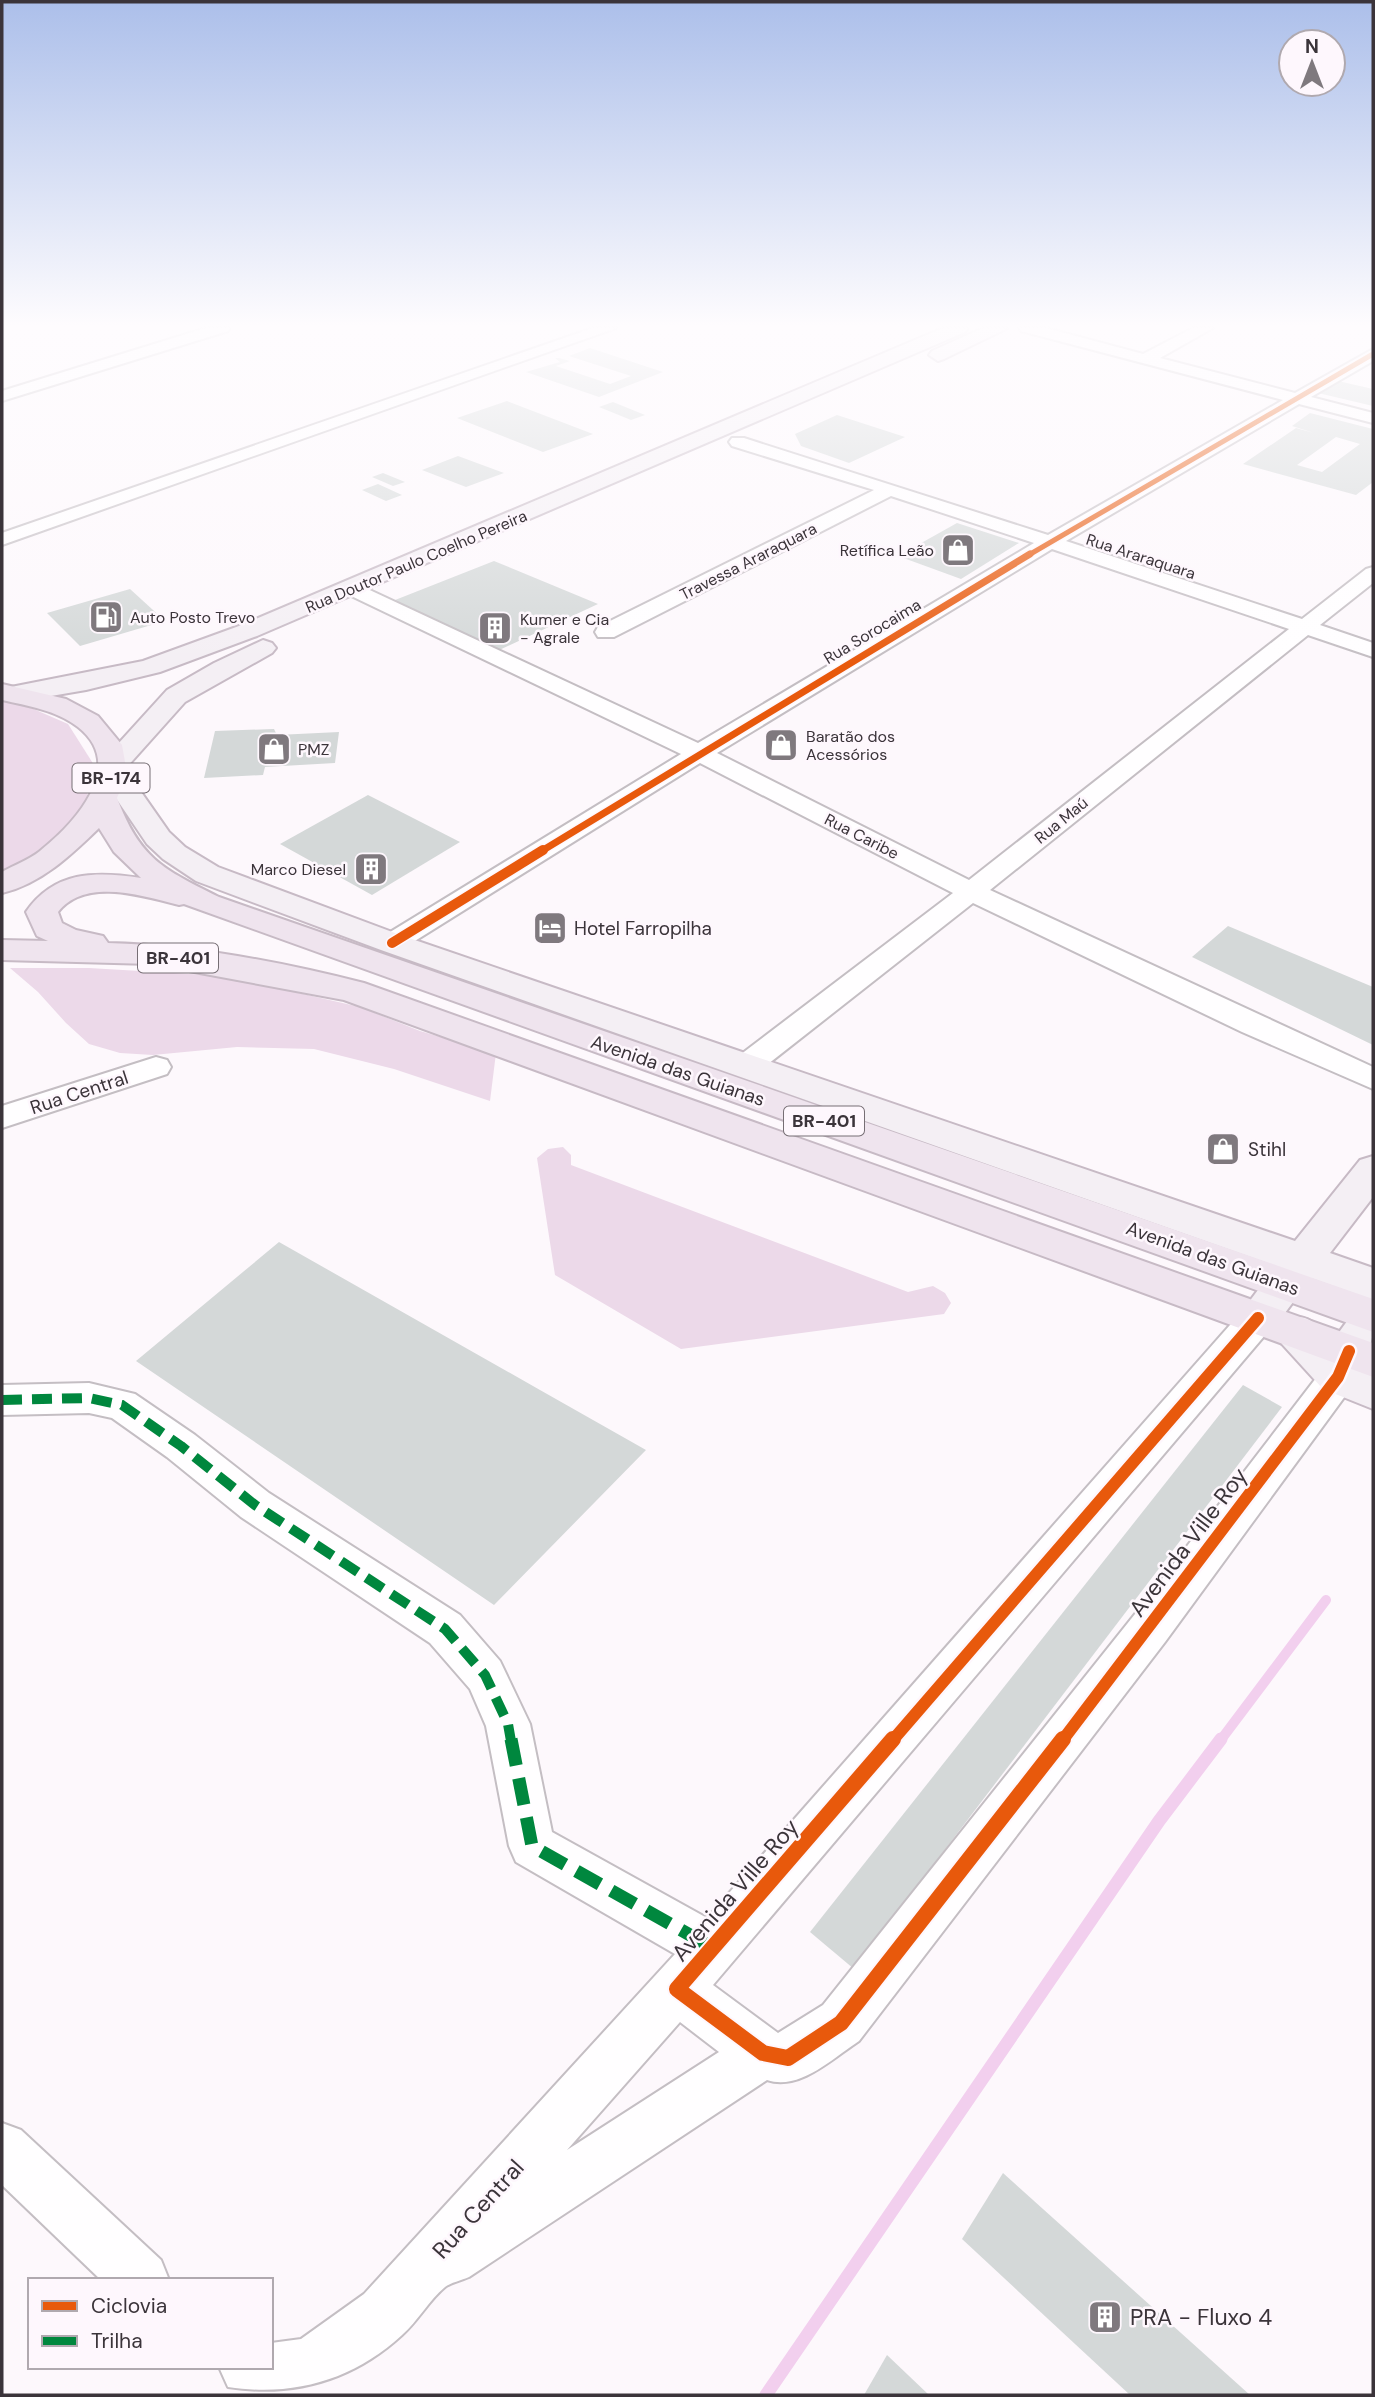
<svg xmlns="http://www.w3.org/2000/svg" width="1375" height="2397" viewBox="0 0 1375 2397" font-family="'DM Sans',sans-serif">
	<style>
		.green { fill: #ecd9e9 }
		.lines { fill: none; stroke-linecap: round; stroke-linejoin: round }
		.stream-far1 { stroke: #f2cfee; stroke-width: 10 }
		.stream { stroke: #f2cfee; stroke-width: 13 }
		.building { fill: #d4d8d8; fill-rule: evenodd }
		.minor-casing { stroke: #c4bec3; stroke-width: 4 }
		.major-casing { stroke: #c7bac5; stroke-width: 4 }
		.highway-casing { stroke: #c7bac5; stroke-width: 4 }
		.minor { fill: #fffeff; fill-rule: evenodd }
		.major { fill: #f4eff4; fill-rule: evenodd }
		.highway { fill: #efe4ee; fill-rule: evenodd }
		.quiet-far1 { stroke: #00873e; stroke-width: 10; stroke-dasharray: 20 10; stroke-linecap: butt }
		.quiet { stroke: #00873e; stroke-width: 13; stroke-dasharray: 27 13; stroke-linecap: butt }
		.cycleway-far4-casing { stroke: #fef7fd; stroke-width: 8 }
		.cycleway-far3-casing { stroke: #fef7fd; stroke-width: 10 }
		.cycleway-far2-casing { stroke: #fef7fd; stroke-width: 13 }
		.cycleway-far1-casing { stroke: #fef7fd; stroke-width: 17 }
		.cycleway-casing { stroke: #fef7fd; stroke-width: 20 }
		.cycleway-far4 { stroke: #e8590c; stroke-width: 5 }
		.cycleway-far3 { stroke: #e8590c; stroke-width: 7 }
		.cycleway-far2 { stroke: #e8590c; stroke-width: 10 }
		.cycleway-far1 { stroke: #e8590c; stroke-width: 12 }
		.cycleway { stroke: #e8590c; stroke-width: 16 }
		.labels { text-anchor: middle; stroke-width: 5; stroke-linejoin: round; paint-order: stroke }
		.far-poi-label { font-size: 16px; fill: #3b343a; stroke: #fef7fd; text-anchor: start }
		.far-street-label { font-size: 16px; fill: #3b343a; stroke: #fef7fd }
		.shield { fill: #fef7fd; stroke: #766e74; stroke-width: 2 }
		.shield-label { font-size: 18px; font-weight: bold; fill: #3b343a }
		.poi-label { font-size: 19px; fill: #3b343a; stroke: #fef7fd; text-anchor: start }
		.street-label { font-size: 19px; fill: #3b343a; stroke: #fef7fd }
		.near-street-label { font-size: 23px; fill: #3b343a; stroke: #fef7fd }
		.near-poi-label { font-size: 23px; fill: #3b343a; stroke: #fef7fd; text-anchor: start }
	</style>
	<rect width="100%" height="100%" fill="#fdf8fc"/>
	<g class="green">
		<path d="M2 702 22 704 68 724 94 765 84 809 50 846 2 875Z"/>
		<path d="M10 968H89L225 976 360 1007 420 1031 496 1053 490 1101 394 1069 314 1049 237 1047 153 1055 120 1053 89 1044 66 1023 38 992Z"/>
		<path d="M563 1147 571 1155V1165L908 1292 933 1286 945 1293 951 1303 944 1314 681 1349 555 1275 537 1158 548 1149Z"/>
	</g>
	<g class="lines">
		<path class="stream-far1" d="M1220 1741 1326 1600"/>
		<path class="stream" d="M766 2395 1159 1821 1221 1739"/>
	</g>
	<g class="building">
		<path d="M590 348 663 372 599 397 526 372 560 362 555 358H559L570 361 556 366 610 384 631 376 569 356Z"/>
		<path d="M1338 381 1373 389V406L1318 393Z"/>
		<path d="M507 401 593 434 543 452 457 418Z"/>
		<path d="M613 402 645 415 631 420 599 407Z"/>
		<path d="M1310 413 1373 429V482L1356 495 1243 464 1296 428 1314 433 1292 426ZM1336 437 1360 444 1322 472 1297 465Z"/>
		<path d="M837 415 905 437 849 463 801 446 795 434Z"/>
		<path d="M458 456 504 473 466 487 422 470Z"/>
		<path d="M383 473 405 482 393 486 372 477Z"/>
		<path d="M378 484 402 495 386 501 362 490Z"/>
		<path d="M957 523 1019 543 961 579 898 556Z"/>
		<path d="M494 561 598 604 495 652 390 602Z"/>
		<path d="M130 589 165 621 80 646 47 613Z"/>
		<path d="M274 729 277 735 339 732 335 763 265 767 263 775 204 778 215 731Z"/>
		<path d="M368 795 460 842 372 895 280 844Z"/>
		<path d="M1228 926 1373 987V1045L1192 957Z"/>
		<path d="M279 1242 540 1390 646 1450 494 1605 136 1361Z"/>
		<path d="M1243 1385 1282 1407 854 1969 810 1932Z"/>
		<path d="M1003 2173 1250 2395H1130L962 2239Z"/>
		<path d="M887 2355 929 2395H864Z"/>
	</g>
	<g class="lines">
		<g class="minor-casing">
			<g id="minor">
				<path d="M206 328H230L228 331 2 401V391Z"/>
				<path d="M593 328H616L2 545V533Z"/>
				<path d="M1019 328H1046L1143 354 1193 328H1213L1160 358 1295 393 1373 349V361L1311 397 1373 413V423L1299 404 1066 541 1302 619 1366 569 1373 567V583L1320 625 1373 643V657L1308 635 990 890 1373 1067V1089L1242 1032 973 903 758 1072 747 1075 736 1072 732 1065 736 1058 953 893 700 763 402 949 392 952 382 949 378 943 382 937 681 754 345 593 342 589 345 585H359L698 743 1034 543 891 496 614 637H598L595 632 598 627 874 490 732 446 729 442 732 438H744L1048 535 1283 400 1021 331ZM1052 549 1289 629 969 880 717 753Z"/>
				<path d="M156 1057 167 1060 171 1067 167 1074 2 1128V1106Z"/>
				<path d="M1258 1304 1271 1308 1276 1318 1271 1328 713 1985 778 2033 823 2005 1135 1614 1323 1369 1335 1343 1348 1338 1361 1343 1366 1353 1351 1388 1165 1642 859 2041C833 2058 800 2091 767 2080L469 2277C462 2280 450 2283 445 2287 429 2300 418 2321 402 2335 353 2380 294 2397 228 2387L219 2367H271V2343L301 2339 364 2294 675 1954 516 1862 509 1846 486 1726 470 1689 430 1643 241 1517 167 1457 112 1418 89 1413 2 1415V1385L89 1383 135 1394 195 1435 269 1493 460 1615 500 1661 530 1724 552 1832 707 1918 1245 1308ZM680 2022 719 2052 567 2150Z"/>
				<path d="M2 2123 21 2130 161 2260 169 2280H101L2 2185Z"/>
			</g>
		</g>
		<g class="major-casing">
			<g id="major">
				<path d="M943 328H968L965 332 257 636 160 672 86 690 16 702 7 700 3 694 7 688 16 686 143 661 239 626Z"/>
				<path d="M983 328H1008L944 359 938 361 929 355 932 351Z"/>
				<path d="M263 640 272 643 276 648 272 653 185 702 125 769 169 832 185 847 218 867 403 936 1295 1241 1360 1160 1373 1156V1197L1330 1253 1373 1268V1300L1311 1278 1273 1329 1258 1334 1243 1329 1237 1318 1276 1266 381 950 196 881 163 859 147 844 99 773 101 770 98 766 167 690 214 663Z"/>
				<path d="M1373 1301C1374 1322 1375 1357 1356 1366L1373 1373V1409L1323 1389 1282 1344 1276 1332 1282 1320C1309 1311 1315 1324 1332 1342L1358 1306Z"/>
			</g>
		</g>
		<g class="highway-casing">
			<path id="highway" d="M2 684 66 699 98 716 122 745 127 773 117 798C140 859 163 869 219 897L1373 1299V1332L184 904 179 905C143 896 85 877 58 912L62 923 76 930 103 936 108 943C193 945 282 962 364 983L1373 1343V1377L344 1000 151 964 2 960V940L48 941 37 936 26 912C54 871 95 871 141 878L114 852 99 828C71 855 41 884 2 893V872C14 865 29 860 40 851 74 824 128 766 78 727 56 710 28 706 2 700Z"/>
		</g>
		<use href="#minor" class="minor"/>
		<use href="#major" class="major"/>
		<use href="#highway" class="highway"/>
		<path class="quiet-far1" d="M2 1400 89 1398 122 1405 181 1446 255 1505 445 1629 485 1675 508 1724 511 1741"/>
		<path class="quiet" d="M511 1739 532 1846 713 1948"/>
		<g class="cycleway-far4-casing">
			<path id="cycleway-far4" d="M1027 556 1373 354"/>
		</g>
		<g class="cycleway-far3-casing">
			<path id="cycleway-far3" d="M540 852 1030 554"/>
		</g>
		<g class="cycleway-far2-casing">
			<path id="cycleway-far2" d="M392 943 543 850"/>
		</g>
		<g class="cycleway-far1-casing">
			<g id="cycleway-far1">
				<path d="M892 1741 1258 1318"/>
				<path d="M1062 1741 1338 1377 1349 1351"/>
			</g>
		</g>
		<g class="cycleway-casing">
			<path id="cycleway" d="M893 1739 677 1989 763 2053 788 2058 841 2023 1063 1739"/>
		</g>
		<use href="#cycleway-far4" class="cycleway-far4"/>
		<use href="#cycleway-far3" class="cycleway-far3"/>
		<use href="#cycleway-far2" class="cycleway-far2"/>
		<use href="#cycleway-far1" class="cycleway-far1"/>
		<use href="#cycleway" class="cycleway"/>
	</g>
	<linearGradient id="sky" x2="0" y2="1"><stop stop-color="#acbfea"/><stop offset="0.49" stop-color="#fefcfe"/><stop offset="1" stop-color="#fefcfe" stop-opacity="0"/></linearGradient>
	<rect width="1375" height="664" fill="url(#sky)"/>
	<defs>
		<g id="shop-square" transform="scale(1.75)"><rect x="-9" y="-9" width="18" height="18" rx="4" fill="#7f797e" stroke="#fef7fd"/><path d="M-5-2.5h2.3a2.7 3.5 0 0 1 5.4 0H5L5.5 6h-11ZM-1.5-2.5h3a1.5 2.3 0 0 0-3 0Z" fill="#fff"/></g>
		<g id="fuel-square" transform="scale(1.75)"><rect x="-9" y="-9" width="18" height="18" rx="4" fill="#7f797e" stroke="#fef7fd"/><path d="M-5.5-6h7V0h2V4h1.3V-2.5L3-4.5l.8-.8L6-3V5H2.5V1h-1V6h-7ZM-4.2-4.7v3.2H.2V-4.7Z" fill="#fff"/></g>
		<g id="building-square" transform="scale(1.75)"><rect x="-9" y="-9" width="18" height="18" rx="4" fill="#7f797e" stroke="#fef7fd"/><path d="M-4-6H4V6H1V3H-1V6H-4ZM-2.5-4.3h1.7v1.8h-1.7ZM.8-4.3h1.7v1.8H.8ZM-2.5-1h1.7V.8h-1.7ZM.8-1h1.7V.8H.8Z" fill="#fff"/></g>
		<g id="hotel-square" transform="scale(1.75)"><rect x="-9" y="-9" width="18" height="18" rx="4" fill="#7f797e" stroke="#fef7fd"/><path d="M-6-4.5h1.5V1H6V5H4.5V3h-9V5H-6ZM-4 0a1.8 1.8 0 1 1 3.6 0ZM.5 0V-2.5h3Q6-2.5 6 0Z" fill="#fff"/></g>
	</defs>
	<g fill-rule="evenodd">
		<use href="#shop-square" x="958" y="550"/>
		<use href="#fuel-square" x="106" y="617"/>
		<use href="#building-square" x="495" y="628"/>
		<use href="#shop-square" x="781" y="745"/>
		<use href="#shop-square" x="274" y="749"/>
		<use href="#building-square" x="371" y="869"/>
		<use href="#hotel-square" x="550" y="928"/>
		<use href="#shop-square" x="1223" y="1149"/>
		<use href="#building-square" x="1105" y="2317"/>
	</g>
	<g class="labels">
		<g class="far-poi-label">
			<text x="934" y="556" text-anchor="end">Retífica Leão</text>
			<text x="130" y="623">Auto Posto Trevo</text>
			<text x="520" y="625">Kumer e Cia<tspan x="520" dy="18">- Agrale</tspan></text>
			<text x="806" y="742">Baratão dos<tspan x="806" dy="18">Acessórios</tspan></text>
			<text x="298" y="755">PMZ</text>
			<text x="346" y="875" text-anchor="end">Marco Diesel</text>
		</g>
		<g class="far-street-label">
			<text transform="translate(1141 556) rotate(18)" y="6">Rua Araraquara</text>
			<text transform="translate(416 561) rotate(-23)" y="6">Rua Doutor Paulo Coelho Pereira</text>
			<text transform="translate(748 561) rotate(-27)" y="6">Travessa Araraquara</text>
			<text transform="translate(872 631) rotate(-31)" y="6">Rua Sorocaima</text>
			<text transform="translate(1061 820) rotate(-39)" y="6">Rua Maú</text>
			<text transform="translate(862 836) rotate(27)" y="6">Rua Caribe</text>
		</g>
		<g class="shield">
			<rect x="72.5" y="763.5" width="77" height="29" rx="5"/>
			<rect x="138" y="943.5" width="80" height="29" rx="5"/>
			<rect x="784" y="1106.5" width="80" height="29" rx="5"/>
		</g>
		<g class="shield-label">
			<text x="111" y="784">BR-174</text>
			<text x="178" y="964">BR-401</text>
			<text x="824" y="1127">BR-401</text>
		</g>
		<g class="poi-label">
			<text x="574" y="935">Hotel Farropilha</text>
			<text x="1248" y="1156">Stihl</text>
		</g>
		<g class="street-label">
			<text transform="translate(678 1070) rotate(19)" y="7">Avenida das Guianas</text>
			<text transform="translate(79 1092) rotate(-18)" y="7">Rua Central</text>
			<text transform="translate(1213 1258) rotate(20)" y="7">Avenida das Guianas</text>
		</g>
		<g class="near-street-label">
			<text transform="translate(1188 1542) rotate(-53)" y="8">Avenida Ville Roy</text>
			<text transform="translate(735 1890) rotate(-49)" y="8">Avenida Ville Roy</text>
			<text transform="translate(478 2209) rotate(-48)" y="8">Rua Central</text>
		</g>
		<g class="near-poi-label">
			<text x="1130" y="2325">PRA - Fluxo 4</text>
		</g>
	</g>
	<rect width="1375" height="2397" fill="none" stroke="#3b343a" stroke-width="7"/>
	<rect x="28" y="2278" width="245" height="91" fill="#fef7fd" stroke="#b0a9af" stroke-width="2"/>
	<rect x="42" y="2301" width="35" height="10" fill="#e8590c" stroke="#b0a9af" stroke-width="2"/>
	<text x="91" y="2313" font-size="21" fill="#3b343a">Ciclovia</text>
	<rect x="42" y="2336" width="35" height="10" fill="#00873e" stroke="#b0a9af" stroke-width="2"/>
	<text x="91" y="2348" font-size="21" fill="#3b343a">Trilha</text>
	<g transform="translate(1312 63)"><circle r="33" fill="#fef7fd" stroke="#b0a9af" stroke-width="2"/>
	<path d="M0-5L12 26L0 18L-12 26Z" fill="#7f797e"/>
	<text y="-10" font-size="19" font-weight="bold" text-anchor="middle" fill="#3b343a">N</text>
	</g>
</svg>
